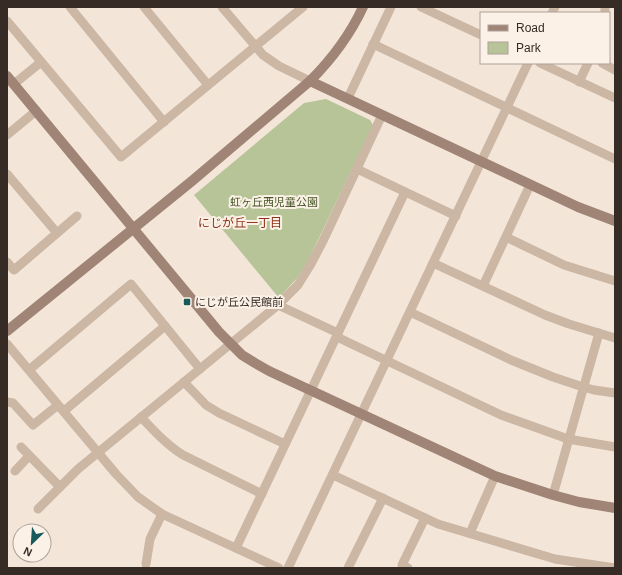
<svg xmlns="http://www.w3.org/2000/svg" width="622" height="575" viewBox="0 0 622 575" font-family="Arial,'Noto Sans JP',sans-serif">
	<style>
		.green { fill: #b6c498 }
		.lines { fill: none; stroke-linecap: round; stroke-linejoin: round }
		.street { stroke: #ccb6a4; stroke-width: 9 }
		.secondary { stroke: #a08475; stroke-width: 10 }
		.poi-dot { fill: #18595c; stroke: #fbf1e6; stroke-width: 1.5 }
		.labels { text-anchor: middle; stroke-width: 4; stroke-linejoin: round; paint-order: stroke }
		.park-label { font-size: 11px; fill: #475728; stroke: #fbf1e6 }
		.poi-label { font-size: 11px; fill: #372b26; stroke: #fbf1e6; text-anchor: start }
		.neighbourhood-label { font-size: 12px; fill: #8d3218; stroke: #fbf1e6 }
	</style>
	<rect width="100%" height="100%" fill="#f3e6d9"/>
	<path class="green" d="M326 99 370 120 373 125 308 261 298 277 279 298 194 195 304 103Z"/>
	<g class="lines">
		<g class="street">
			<path d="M70 7 164 122"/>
			<path d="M144 7 208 85"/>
			<path d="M222 7 263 55 279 66 310 81"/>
			<path d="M421 7 481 35"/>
			<path d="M552 13 555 7"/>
			<path d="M605 13V7"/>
			<path d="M7 21 121 157 303 7"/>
			<path d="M373 44 615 159"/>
			<path d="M540 63 615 98"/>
			<path d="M602 63 615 70"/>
			<path d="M579 82 588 63"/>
			<path d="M14 84 41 62"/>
			<path d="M348 98 391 7"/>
			<path d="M7 135 36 111"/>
			<path d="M357 169 456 216"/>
			<path d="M7 174 57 233"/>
			<path d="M506 237 564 265 615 281"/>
			<path d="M7 262 14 270 77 216"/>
			<path d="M433 263 545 315 569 324 615 338"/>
			<path d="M483 286 530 185"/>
			<path d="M278 305 338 333"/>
			<path d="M410 312 511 360 553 377 583 387 594 390 615 393"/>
			<path d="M337 337 501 415 568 439 615 447"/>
			<path d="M7 344 116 474 138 497 162 514 279 568"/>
			<path d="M29 370 131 284 200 369"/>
			<path d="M184 382 206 405 219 413 285 444"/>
			<path d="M7 402 13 403 33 425 58 405"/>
			<path d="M64 411 165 326"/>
			<path d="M141 417C154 431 167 445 183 455L262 494"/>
			<path d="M21 447 60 487"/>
			<path d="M15 471 29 456"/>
			<path d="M333 475 438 524 555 559 615 568"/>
			<path d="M553 495 599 333"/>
			<path d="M38 509 78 469 278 305 298 285 311 264 323 241 382 115"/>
			<path d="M470 533 495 476"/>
			<path d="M236 548 405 192"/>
			<path d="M146 564 150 539 162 514"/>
			<path d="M288 568 528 63"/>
			<path d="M348 568 383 498"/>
			<path d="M408 568 402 565 425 518"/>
		</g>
		<g class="secondary">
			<path d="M7 76 219 332 242 355 255 363 269 371 495 476 553 495 579 502 615 508"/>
			<path d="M310 81 578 207 615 221"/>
			<path d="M7 331 192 181 310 81C332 59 350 35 363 7"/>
		</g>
	</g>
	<rect class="poi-dot" x="183" y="298" width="8" height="8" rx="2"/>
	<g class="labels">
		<g class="park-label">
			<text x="274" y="206">虹ヶ丘西児童公園</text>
		</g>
		<g class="poi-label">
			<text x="195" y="306">にじが丘公民館前</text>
		</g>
		<g class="neighbourhood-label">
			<text x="240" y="227">にじが丘一丁目</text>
		</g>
	</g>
	<rect width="622" height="575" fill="none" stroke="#372b26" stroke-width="16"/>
	<rect x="480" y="12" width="130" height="52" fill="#fbf1e6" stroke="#ada299"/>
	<rect x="488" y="25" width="20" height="6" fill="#a08475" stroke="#ada299"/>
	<text x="516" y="32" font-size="12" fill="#372b26">Road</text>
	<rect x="488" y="42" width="20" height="12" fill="#b6c498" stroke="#ada299"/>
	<text x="516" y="52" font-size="12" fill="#372b26">Park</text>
	<g transform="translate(32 543) rotate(205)"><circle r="19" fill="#fbf1e6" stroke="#ada299"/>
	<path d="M0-3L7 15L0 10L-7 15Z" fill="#18595c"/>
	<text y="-6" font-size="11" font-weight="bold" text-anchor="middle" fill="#372b26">N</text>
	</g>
</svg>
